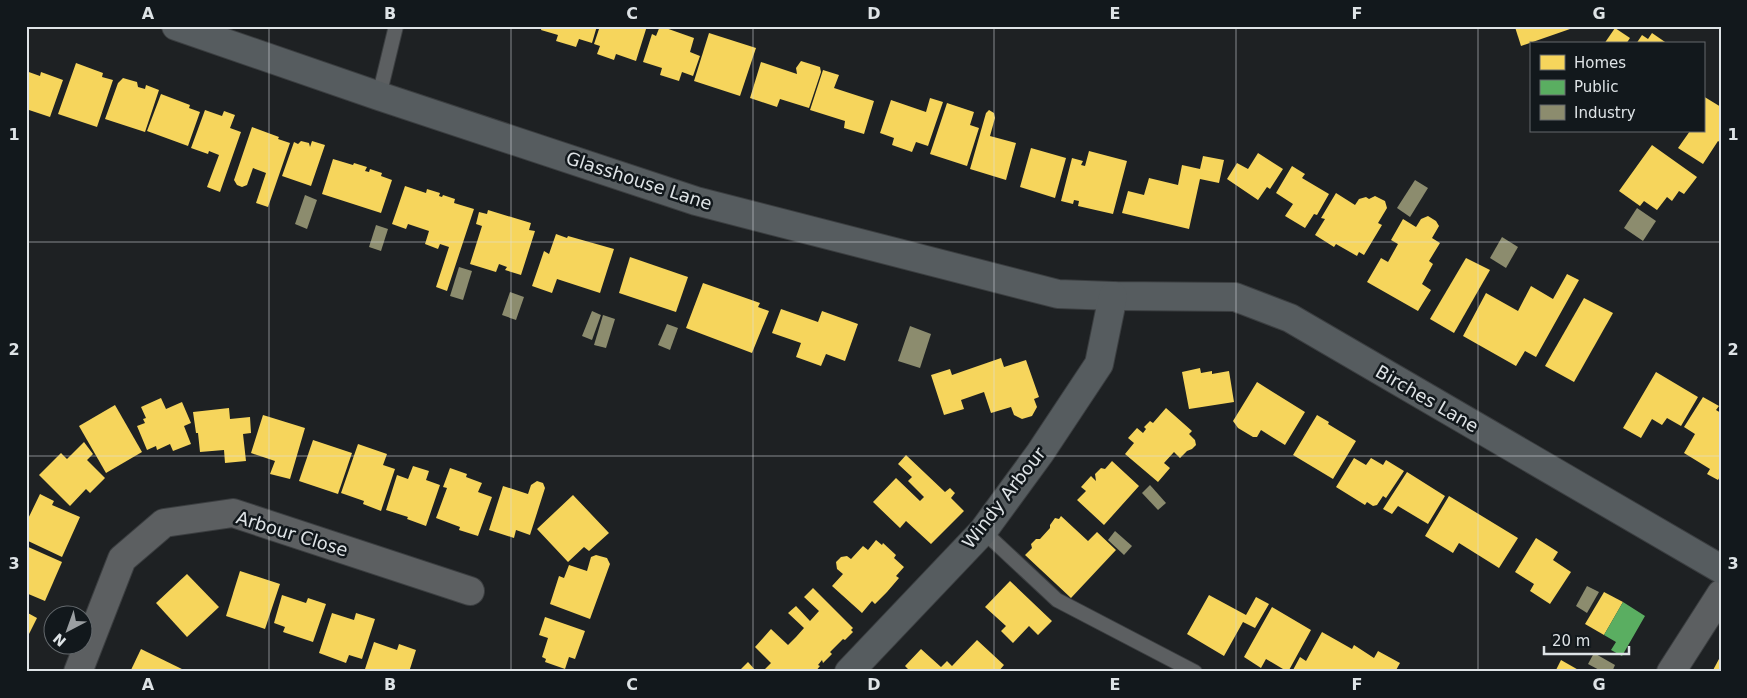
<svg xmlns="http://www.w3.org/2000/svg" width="1747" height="698" viewBox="0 0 1747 698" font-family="'DejaVu Sans',sans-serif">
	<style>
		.homes { fill: #f6d55c }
		.public { fill: #5aae61 }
		.industry { fill: #8c8c6e }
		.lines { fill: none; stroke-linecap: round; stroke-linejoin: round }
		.lane-casing { stroke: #3b3e40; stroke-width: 16 }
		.street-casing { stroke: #3b3e40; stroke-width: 30 }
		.secondary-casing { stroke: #3b3e40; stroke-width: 30 }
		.lane { stroke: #5c5f61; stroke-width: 14 }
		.street { stroke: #5c5f61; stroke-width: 28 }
		.secondary { stroke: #565c5f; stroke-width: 28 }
		.grid { fill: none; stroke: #dee3e6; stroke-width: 1; stroke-opacity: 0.55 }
		.labels { text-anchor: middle; stroke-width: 5; stroke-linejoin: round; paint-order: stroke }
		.street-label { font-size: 18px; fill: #dee3e6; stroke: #12181c }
		.neatline { fill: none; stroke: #dee3e6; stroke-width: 2 }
		.grid-label { font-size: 16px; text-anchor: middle; font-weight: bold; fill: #dee3e6 }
	</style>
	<rect width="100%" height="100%" fill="#1e2123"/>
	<g class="homes">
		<path d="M542 26H597L592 43 579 39 576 47 556 41 558 35 541 30Z"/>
		<path d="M600 26H647L636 61 616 54 614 60 597 54 600 46 594 44Z"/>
		<path d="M660 26 694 38 690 52 700 56 693 76 682 72 679 81 660 75 662 68 643 62 652 34 656 36Z"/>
		<path d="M1517 26H1569L1570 29 1521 46 1515 27Z"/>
		<path d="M1615 28 1630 38 1626 44H1604Z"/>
		<path d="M709 33 756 48 740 96 694 81Z"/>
		<path d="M1652 33 1668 44H1636L1642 35 1648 39Z"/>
		<path d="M801 61 820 67 821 72 809 108 780 99 777 107 750 98 761 62 797 74 796 68Z"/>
		<path d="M76 63 103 73 102 77 113 80 97 127 58 114Z"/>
		<path d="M823 70 839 75 834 88 874 101 864 134 844 128 845 121 810 110Z"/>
		<path d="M26 71 40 76 41 72 63 80 50 117 26 109Z"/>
		<path d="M123 78 137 82 138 87 145 89 146 85 159 90 145 132 105 119 118 83Z"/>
		<path d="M161 94 190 105 189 108 200 112 188 146 147 131Z"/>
		<path d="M1703 96 1721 107V143L1718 141 1703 164 1678 148 1690 131H1703Z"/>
		<path d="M930 98 943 102 928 146 916 142 912 152 892 145 894 138 880 133 891 100 926 112Z"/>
		<path d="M947 103 974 112 970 125 979 128 967 166 930 154Z"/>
		<path d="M205 110 222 116 224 111 235 115 230 128 241 132 220 192 207 187 219 155 209 151 208 154 191 148Z"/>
		<path d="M989 110 994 113 995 118 990 136 1016 143 1006 180 970 169 986 113Z"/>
		<path d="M252 127 279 137 278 139 290 143 268 207 256 203 266 173 253 168 247 185 242 187 237 185 234 180Z"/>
		<path d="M301 141 309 143 310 147 312 141 325 145 311 186 282 176 294 142 298 144Z"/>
		<path d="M1652 145 1697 177 1684 194 1679 191 1672 201 1667 197 1657 210 1644 201 1640 206 1619 191Z"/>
		<path d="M1031 148 1066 158 1055 198 1020 187Z"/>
		<path d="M1089 151 1127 161 1113 214 1078 206 1079 201 1074 200 1073 204 1061 201 1072 158 1083 161 1081 165 1085 166Z"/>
		<path d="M1258 153 1283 169 1270 189 1267 187 1258 200 1227 179 1237 163 1248 169Z"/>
		<path d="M1203 156 1224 160 1219 183 1200 179 1189 229 1122 213 1128 191 1144 195 1149 178 1178 185 1182 165 1200 169Z"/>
		<path d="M333 159 353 165 354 163 367 167 365 171 369 172 370 169 382 173 381 176 392 180 381 213 322 194Z"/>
		<path d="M1292 166 1305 174 1302 178 1329 194 1317 215 1314 214 1305 228 1285 216 1293 204 1276 193Z"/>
		<path d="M405 186 426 193 427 189 440 193 439 196 442 197 443 195 455 199 454 203 474 209 447 291 436 287 449 247 440 244 438 249 425 244 429 231 408 224 406 229 392 224Z"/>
		<path d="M1336 193 1355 205 1359 199 1366 197 1369 199 1375 196 1385 201 1387 208 1378 223 1382 225 1364 255 1359 252 1357 256 1336 244 1334 247 1315 235 1325 219 1321 218Z"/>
		<path d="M488 210 531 223 529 230 535 231 521 275 505 270 507 267 499 264 496 272 470 264 482 226 476 224 479 212 487 214Z"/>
		<path d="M1428 216 1436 221 1439 226 1432 238 1440 243 1429 261 1433 264 1422 284 1431 290 1418 311 1367 282 1381 258 1388 262 1398 244 1391 240 1403 219 1416 227 1421 219Z"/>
		<path d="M556 234 567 238 568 236 614 249 600 293 557 279 552 293 532 286 544 251 549 254Z"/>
		<path d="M630 257 688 277 676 312 619 293Z"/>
		<path d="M1466 258 1490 270 1454 333 1430 319Z"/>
		<path d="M1567 274 1579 280 1536 357 1525 351 1516 366 1463 336 1486 293 1518 311 1531 286 1553 299Z"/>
		<path d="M703 283 760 303 758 307 769 311 752 353 686 328Z"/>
		<path d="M1584 298 1613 313 1574 382 1545 366Z"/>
		<path d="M781 309 818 322 822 311 858 324 845 361 826 354 821 366 796 357 801 343 772 333Z"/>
		<path d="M1001 358 1004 367 1026 360 1039 397 1034 399 1037 407 1032 416 1022 419 1014 415 1011 407 991 413 984 392 961 400 964 409 944 415 931 375 950 369 952 375Z"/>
		<path d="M1200 368 1201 373 1212 371V374L1229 371 1234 402 1189 409 1182 372Z"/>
		<path d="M1656 372 1698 397 1681 426 1667 418 1662 425 1652 419 1641 438 1623 428Z"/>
		<path d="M1257 382 1305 412 1285 445 1261 430 1257 437H1253L1238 428 1233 421Z"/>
		<path d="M1703 397 1719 406 1716 410 1721 413V475L1718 480 1707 474 1710 469 1684 453 1695 434 1684 427Z"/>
		<path d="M161 398 166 409 182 402 191 423 184 426 191 444 173 451 170 444 157 450 156 446 147 450 137 426 145 423 143 419 146 418 141 407Z"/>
		<path d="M115 405 142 452 106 473 79 426Z"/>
		<path d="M229 408 230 419 250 417 251 433 243 434 246 461 225 463 224 450 200 452 198 433H196L193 412Z"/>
		<path d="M1166 408 1192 431 1189 434 1195 440 1196 445 1192 449 1187 451 1180 458 1174 452 1164 463 1170 468 1158 482 1125 454 1134 443 1128 438 1137 428 1143 433 1146 429 1144 427 1150 421 1153 423Z"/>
		<path d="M263 415 305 428 290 479 270 474 275 461 251 453Z"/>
		<path d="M1317 415 1329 422 1328 424 1356 441 1333 479 1293 455Z"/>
		<path d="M313 440 352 453 338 494 299 481Z"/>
		<path d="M84 442 93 454 87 460 105 478 90 493 86 489 70 506 39 475 61 453 67 459Z"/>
		<path d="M358 444 387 454 383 465 395 469 381 511 363 504 364 501 341 493Z"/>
		<path d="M906 455 945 492 950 488 955 493 951 498 964 511 931 544 906 521 900 528 873 502 896 478 920 501 924 497 908 481 912 477 898 464Z"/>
		<path d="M1354 458 1366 465 1371 458 1383 465 1386 460 1404 471 1386 498 1383 496 1377 505 1373 506 1367 502 1365 505 1336 487Z"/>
		<path d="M1112 461 1139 486 1104 525 1077 500 1086 491 1081 487 1091 476 1096 481 1095 474 1101 468 1105 469Z"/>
		<path d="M413 466 429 471 426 480 440 485 426 526 407 519 408 517 386 510 397 475 408 479Z"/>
		<path d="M450 468 467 474 466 477 482 483 478 492 492 497 478 536 459 530 460 527 436 518 447 488 443 487Z"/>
		<path d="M1407 472 1445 496 1428 524 1398 506 1392 514 1383 509Z"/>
		<path d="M537 481 543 483 545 488 530 535 516 530 514 538 489 530 503 486 528 494 531 485Z"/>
		<path d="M40 494 54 501 52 505 80 517 62 557 26 540V523Z"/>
		<path d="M573 495 609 533 589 551 584 547 568 562 537 529Z"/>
		<path d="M1449 496 1518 538 1499 568 1459 543 1453 553 1425 536Z"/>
		<path d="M1061 516 1088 541 1097 532 1116 550 1071 598 1025 555 1032 548 1031 544 1036 539H1040L1050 528V525L1055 518 1059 519Z"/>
		<path d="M1536 538 1558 552 1553 560 1571 572 1550 604 1530 591 1534 584 1515 572Z"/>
		<path d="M876 540 882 545 883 543 896 555 894 558 904 567 896 576 899 578 887 592 875 604 872 601 862 613 832 586 843 574 837 569 836 562 841 557 847 556 851 559 863 546 868 550Z"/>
		<path d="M26 546 62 562 45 601 26 593Z"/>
		<path d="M596 555 607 558 610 564 590 619 550 604 559 576 564 578 569 565 587 571 591 557Z"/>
		<path d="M240 571 280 584 265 629 226 616Z"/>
		<path d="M187 574 219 607 187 637 156 603Z"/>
		<path d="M1010 581 1052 621 1038 635 1029 626 1013 643 1001 631 1006 626 985 607Z"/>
		<path d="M813 588 853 628 851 630 853 632 845 640 843 639 830 652 832 654 823 663 822 660 818 665 820 666 815 672H762L771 663 755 647 771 629 788 645 796 637 804 628 788 613 796 606 810 621 819 611 804 597Z"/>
		<path d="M1604 592 1623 602 1604 635 1585 624Z"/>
		<path d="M282 595 306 603 308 598 326 604 313 642 283 632 285 627 274 623Z"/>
		<path d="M1209 595 1246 615 1256 597 1269 604 1255 628 1243 622 1224 656 1187 634Z"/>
		<path d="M1272 607 1311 630 1288 672 1266 659 1261 668 1244 657Z"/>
		<path d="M26 612 37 618 26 640Z"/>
		<path d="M332 613 354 620 356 613 375 619 362 659 349 655 346 663 319 653Z"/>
		<path d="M545 617 585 631 575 659 569 657 565 669 545 662 546 659 542 657 548 638 539 635Z"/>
		<path d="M1322 632 1352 649 1354 645 1374 658 1378 651 1400 663 1395 672H1297L1293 670 1300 657 1306 661Z"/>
		<path d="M977 640 1004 665 998 672H911L905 666 921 649 941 667 947 661 952 666Z"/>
		<path d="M374 642 397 650 399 644 416 650 409 672H364Z"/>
		<path d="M141 649 188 672H130Z"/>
		<path d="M1719 659H1721V672H1712Z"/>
		<path d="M1561 660 1582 672H1555Z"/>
		<path d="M748 662 757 672H738Z"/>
	</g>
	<path class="public" d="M1623 602 1645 616 1622 656 1611 650 1616 642 1604 635Z"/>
	<g class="industry">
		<path d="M1415 180 1428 188 1410 217 1397 208Z"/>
		<path d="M305 195 317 200 307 229 295 224Z"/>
		<path d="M1637 208 1656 221 1643 241 1624 228Z"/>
		<path d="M376 225 388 229 381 251 369 247Z"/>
		<path d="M1502 237 1518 247 1506 268 1490 258Z"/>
		<path d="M459 267 472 271 463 300 450 296Z"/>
		<path d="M510 292 524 297 516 320 502 315Z"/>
		<path d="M592 311 601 315 592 340 582 336Z"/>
		<path d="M603 315 615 319 606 348 594 345Z"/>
		<path d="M667 324 678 328 670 350 658 345Z"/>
		<path d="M910 326 931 334 920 368 898 361Z"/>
		<path d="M1150 485 1166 503 1158 510 1142 493Z"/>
		<path d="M1115 531 1132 546 1124 555 1108 540Z"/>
		<path d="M1587 586 1599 592 1587 613 1576 606Z"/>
		<path d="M1594 653 1615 665 1612 672H1603L1588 664Z"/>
	</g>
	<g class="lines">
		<g class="lane-casing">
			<g id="lane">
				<path d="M379 96 396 26"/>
				<path d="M983 531 1057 600 1195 672"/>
			</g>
		</g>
		<g class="street-casing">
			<g id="street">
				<path d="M78 672 122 559 164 523 233 513 470 591"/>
				<path d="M1671 672 1721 594"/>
			</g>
		</g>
		<g class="secondary-casing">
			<g id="secondary">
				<path d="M176 26 379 96 696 201 1058 294 1113 296 1235 297 1290 318 1721 569"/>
				<path d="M849 672 983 531 1040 453 1099 364 1113 296"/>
			</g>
		</g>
		<use href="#lane" class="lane"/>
		<use href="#street" class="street"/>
		<use href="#secondary" class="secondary"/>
	</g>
	<path class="grid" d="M269 26V672M511 26V672M753 26V672M994 26V672M1236 26V672M1478 26V672M26 242H1721M26 456H1721"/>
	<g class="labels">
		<g class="street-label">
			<text transform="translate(639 181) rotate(18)" y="6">Glasshouse Lane</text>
			<text transform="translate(1427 399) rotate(30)" y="6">Birches Lane</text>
			<text transform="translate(1004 498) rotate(-52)" y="6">Windy Arbour</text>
			<text transform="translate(292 534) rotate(17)" y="6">Arbour Close</text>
		</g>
	</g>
	<rect width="1747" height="698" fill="none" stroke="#12181c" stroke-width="55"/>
	<rect x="1530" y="42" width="175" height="90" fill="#12181c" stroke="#64696d"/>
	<rect x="1540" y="55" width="25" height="15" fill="#f6d55c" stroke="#64696d"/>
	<text x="1574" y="68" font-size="15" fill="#dee3e6">Homes</text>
	<rect x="1540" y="80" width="25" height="15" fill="#5aae61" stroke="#64696d"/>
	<text x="1574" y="92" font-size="15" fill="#dee3e6">Public</text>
	<rect x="1540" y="105" width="25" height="15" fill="#8c8c6e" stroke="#64696d"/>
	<text x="1574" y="118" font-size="15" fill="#dee3e6">Industry</text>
	<g transform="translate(68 630) rotate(221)"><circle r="24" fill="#12181c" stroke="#64696d"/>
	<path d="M0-4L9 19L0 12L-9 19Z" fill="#9b9fa2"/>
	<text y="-8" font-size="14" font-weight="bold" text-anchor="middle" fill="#dee3e6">N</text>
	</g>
	<path d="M1544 646v8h85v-8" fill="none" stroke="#dee3e6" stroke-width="2.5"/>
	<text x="1552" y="646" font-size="15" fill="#dee3e6" stroke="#12181c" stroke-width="4" paint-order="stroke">20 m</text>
	<rect x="28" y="28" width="1692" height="642" class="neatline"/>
	<g class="grid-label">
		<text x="148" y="19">A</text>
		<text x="390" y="19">B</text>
		<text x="632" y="19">C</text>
		<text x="874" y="19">D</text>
		<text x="1115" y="19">E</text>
		<text x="1357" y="19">F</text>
		<text x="1599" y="19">G</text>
		<text x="14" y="140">1</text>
		<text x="1733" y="140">1</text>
		<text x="14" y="355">2</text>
		<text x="1733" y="355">2</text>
		<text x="14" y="569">3</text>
		<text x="1733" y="569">3</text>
		<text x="148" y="690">A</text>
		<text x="390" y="690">B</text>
		<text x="632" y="690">C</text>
		<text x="874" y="690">D</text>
		<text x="1115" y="690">E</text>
		<text x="1357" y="690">F</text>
		<text x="1599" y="690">G</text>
	</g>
</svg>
